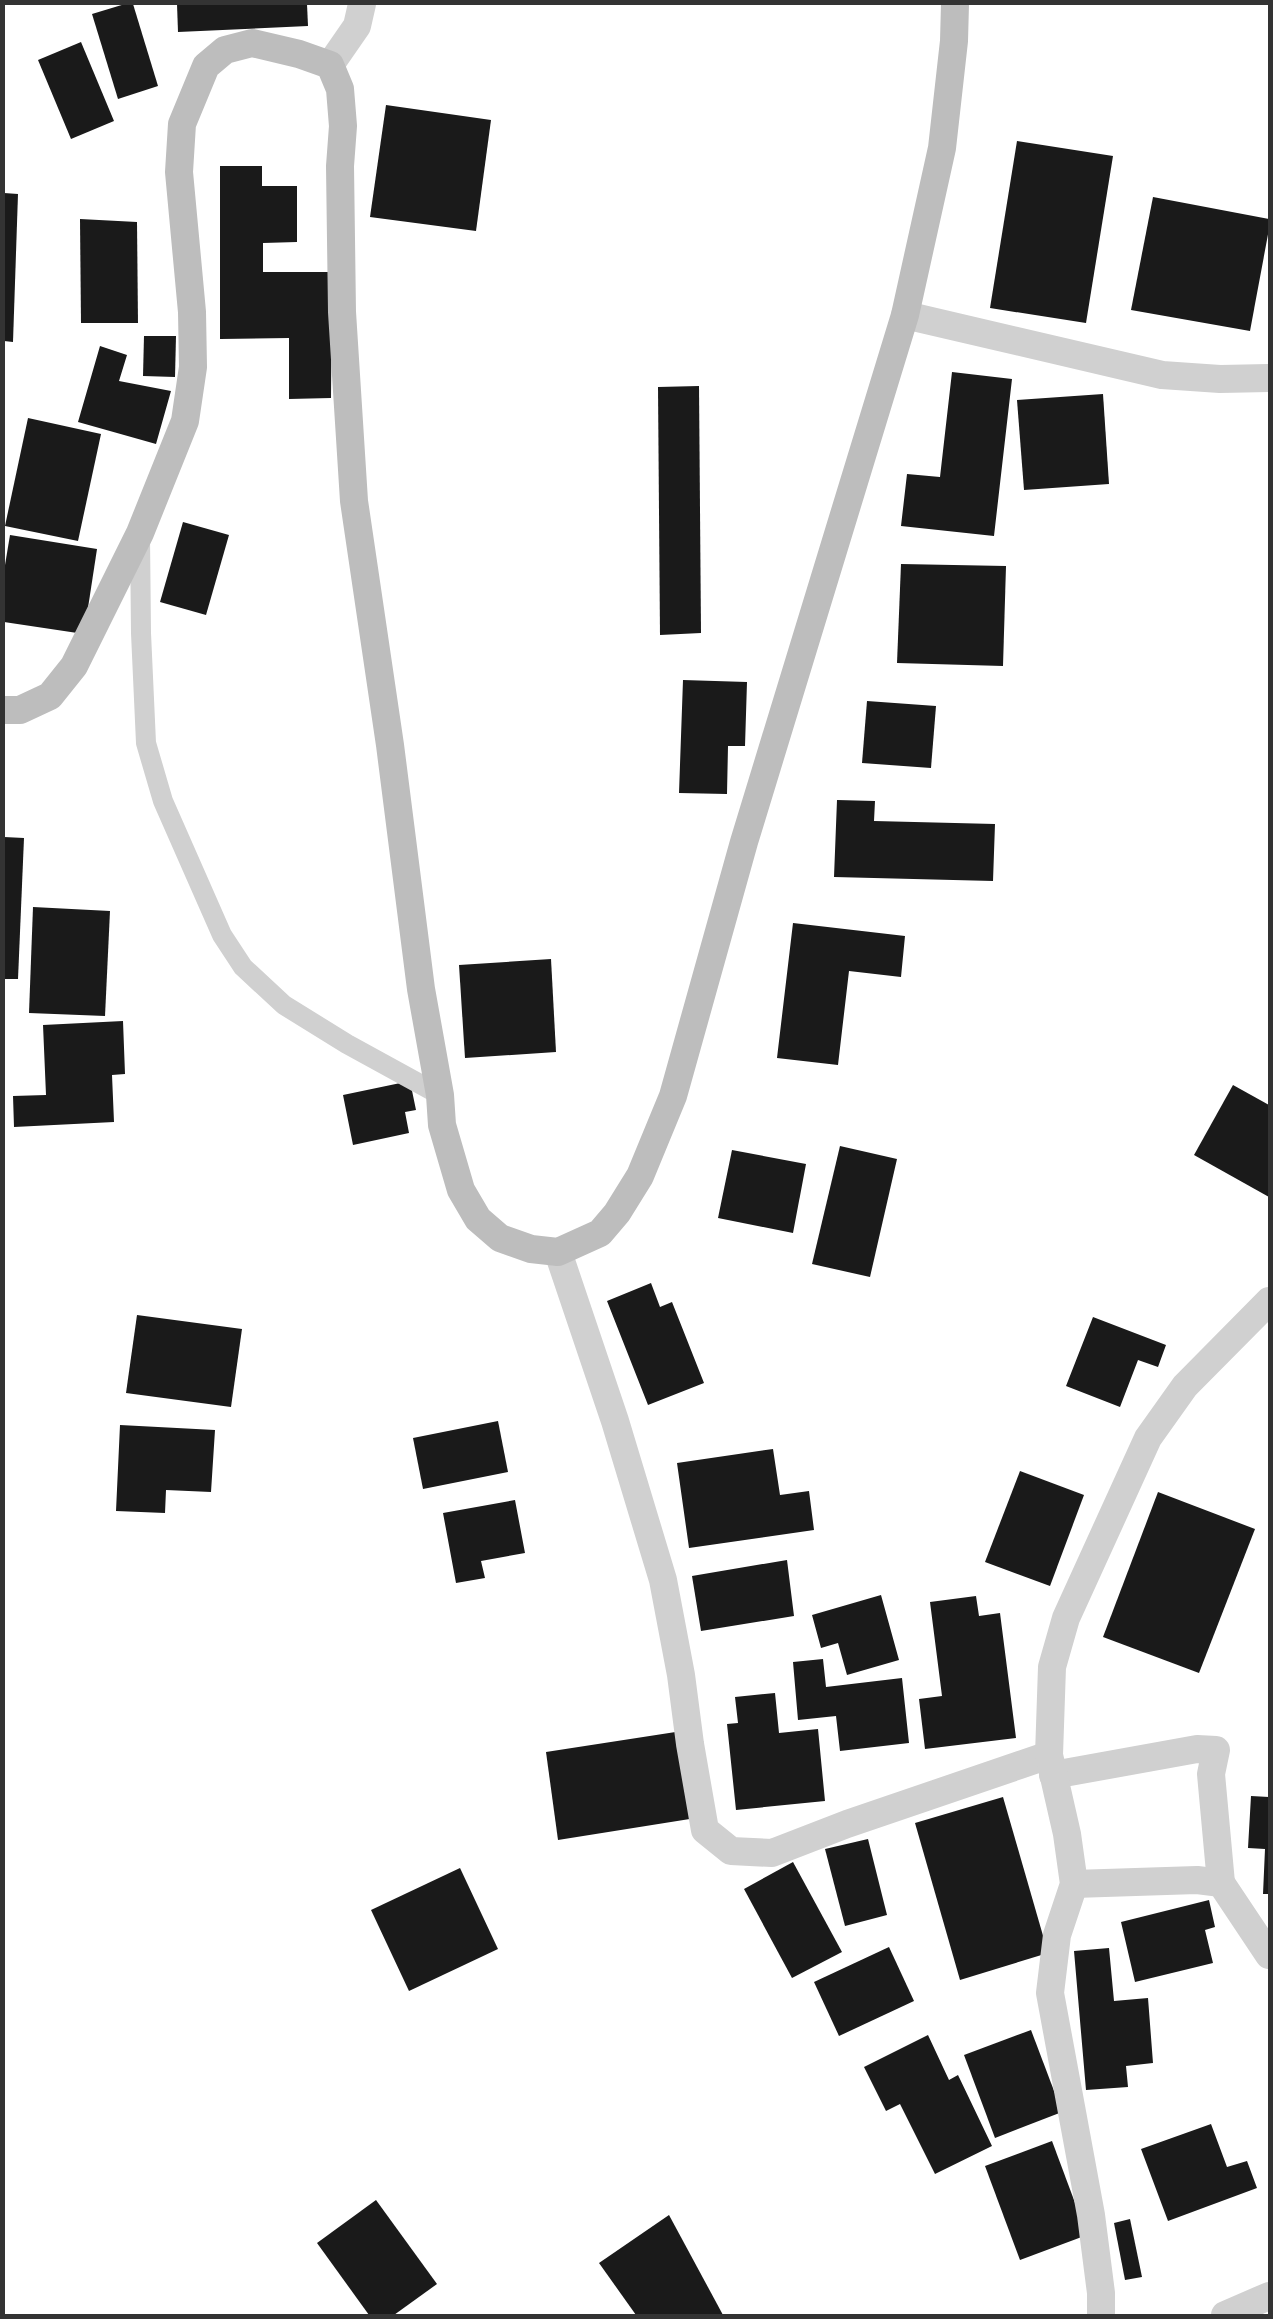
<svg xmlns="http://www.w3.org/2000/svg" width="1273" height="2319" viewBox="0 0 1273 2319" font-family="'DM Sans',sans-serif">
	<style>
		.building { fill: #1a1a1a }
		.lines { fill: none; stroke-linecap: round; stroke-linejoin: round }
		.service { stroke: #d0d0d0; stroke-width: 20 }
		.minor { stroke: #d0d0d0; stroke-width: 28 }
		.secondary { stroke: #bdbdbd; stroke-width: 28 }
	</style>
	<rect width="100%" height="100%" fill="#fff"/>
	<g class="building">
		<path d="M125 4H133L158 86 118 99 92 14Z"/>
		<path d="M177 4H307L308 26 178 32Z"/>
		<path d="M81 42 114 121 71 139 38 60Z"/>
		<path d="M386 105 491 120 476 231 370 217Z"/>
		<path d="M1017 141 1113 156 1086 323 990 308Z"/>
		<path d="M220 166H262V186H297V242L263 243V272H332L331 398 289 399V338L220 339Z"/>
		<path d="M4 193 18 194 13 342 4 341Z"/>
		<path d="M1153 197 1269 219V229L1250 331 1131 310Z"/>
		<path d="M80 219 137 222 138 323H81Z"/>
		<path d="M144 336H176L175 377 143 376Z"/>
		<path d="M100 346 127 355 119 381 171 391 156 444 78 422Z"/>
		<path d="M952 372 1012 379 994 536 901 526 907 474 940 477Z"/>
		<path d="M699 386 701 633 660 635 658 387Z"/>
		<path d="M1103 394 1109 484 1024 490 1017 400Z"/>
		<path d="M28 418 101 434 78 541 5 526Z"/>
		<path d="M183 522 229 535 206 615 160 602Z"/>
		<path d="M10 535 97 549 84 634 4 622V571Z"/>
		<path d="M901 564 1006 566 1003 666 897 663Z"/>
		<path d="M683 680 747 682 745 746H728L727 794 679 793Z"/>
		<path d="M867 701 936 706 931 768 862 763Z"/>
		<path d="M837 800 875 801 874 821 995 824 993 881 834 877Z"/>
		<path d="M4 837 24 838 18 979H4Z"/>
		<path d="M33 907 110 911 105 1016 29 1013Z"/>
		<path d="M793 923 905 936 901 977 849 971 838 1065 777 1058Z"/>
		<path d="M551 959 556 1052 465 1058 459 965Z"/>
		<path d="M123 1021 125 1074 112 1075 114 1122 14 1127 13 1096 46 1095 43 1025Z"/>
		<path d="M410 1081 416 1110 405 1112 409 1133 353 1145 343 1095Z"/>
		<path d="M1233 1085 1269 1105V1197L1194 1155Z"/>
		<path d="M840 1146 897 1159 870 1277 812 1264Z"/>
		<path d="M732 1150 806 1164 793 1233 718 1218Z"/>
		<path d="M651 1283 660 1307 672 1302 704 1383 648 1405 607 1301Z"/>
		<path d="M137 1315 242 1329 231 1407 126 1393Z"/>
		<path d="M1093 1317 1166 1345 1158 1367 1138 1360 1120 1407 1066 1386Z"/>
		<path d="M498 1421 508 1472 423 1489 413 1438Z"/>
		<path d="M120 1425 215 1430 211 1492 166 1490 165 1513 116 1511Z"/>
		<path d="M773 1449 780 1495 809 1491 814 1530 689 1548 677 1463Z"/>
		<path d="M1020 1471 1084 1495 1050 1586 985 1562Z"/>
		<path d="M1158 1492 1255 1529 1199 1673 1103 1637Z"/>
		<path d="M515 1500 525 1553 481 1561 485 1578 456 1583 443 1513Z"/>
		<path d="M787 1560 794 1616 701 1631 692 1576Z"/>
		<path d="M881 1595 899 1660 847 1675 838 1643 821 1648 812 1615Z"/>
		<path d="M976 1596 979 1616 1000 1613 1016 1738 925 1749 919 1699 942 1696 930 1602Z"/>
		<path d="M823 1659 826 1687 902 1678 909 1743 840 1751 836 1716 798 1720 793 1662Z"/>
		<path d="M775 1693 779 1733 818 1729 825 1801 736 1810 727 1724 738 1723 735 1697Z"/>
		<path d="M682 1731 696 1818 558 1840 546 1752Z"/>
		<path d="M1251 1796 1269 1797V1894H1263L1265 1849 1248 1848Z"/>
		<path d="M1003 1797 1048 1953 960 1980 915 1823Z"/>
		<path d="M868 1839 887 1915 845 1926 825 1849Z"/>
		<path d="M793 1862 842 1952 792 1978 744 1889Z"/>
		<path d="M460 1868 498 1949 409 1991 371 1910Z"/>
		<path d="M1209 1900 1215 1927 1205 1930 1213 1963 1135 1982 1121 1922Z"/>
		<path d="M889 1947 914 2001 839 2036 814 1982Z"/>
		<path d="M1109 1948 1114 2001 1148 1998 1153 2063 1126 2066 1128 2087 1086 2090 1074 1951Z"/>
		<path d="M1031 2030 1062 2112 995 2138 964 2055Z"/>
		<path d="M928 2035 949 2080 958 2075 992 2146 935 2174 900 2104 886 2111 864 2067Z"/>
		<path d="M1211 2124 1227 2167 1247 2161 1257 2188 1168 2221 1141 2149Z"/>
		<path d="M1052 2141 1087 2235 1020 2260 985 2166Z"/>
		<path d="M376 2200 437 2284 394 2315H369L317 2243Z"/>
		<path d="M669 2215 723 2315H636L599 2263Z"/>
		<path d="M1130 2219 1142 2277 1125 2280 1114 2223Z"/>
	</g>
	<g class="lines">
		<path class="service" d="M140 537 141 633 146 743 163 801 222 935 243 967 284 1005 347 1044 440 1095"/>
		<g class="minor">
			<path d="M330 65 357 26 362 4"/>
			<path d="M905 315 1162 375 1220 379 1269 378"/>
			<path d="M558 1252 615 1421 663 1580 681 1675 690 1744 705 1830 731 1851 772 1853 847 1824 1049 1755"/>
			<path d="M1053 1775 1197 1749 1216 1750 1211 1774 1221 1883"/>
			<path d="M1074 1884 1197 1880 1221 1883 1269 1955"/>
			<path d="M1101 2315V2293L1091 2215 1050 1993 1057 1935 1074 1884 1067 1834 1049 1755 1052 1667 1066 1618 1148 1438 1185 1386 1269 1301"/>
			<path d="M1225 2315 1269 2296"/>
		</g>
		<path class="secondary" d="M4 710H20L50 696 74 666 140 533 185 421 193 367 192 312 179 172 182 124 206 66 225 50 252 43 299 54 330 65 340 89 343 126 340 166 342 312 354 501 390 745 421 989 440 1095 442 1125 461 1190 478 1219 500 1238 531 1249 558 1252 600 1233 617 1213 640 1176 673 1096 744 842 905 315 942 148 954 41 955 4"/>
	</g>
	<rect width="1273" height="2319" fill="none" stroke="#333333" stroke-width="10"/>
</svg>
